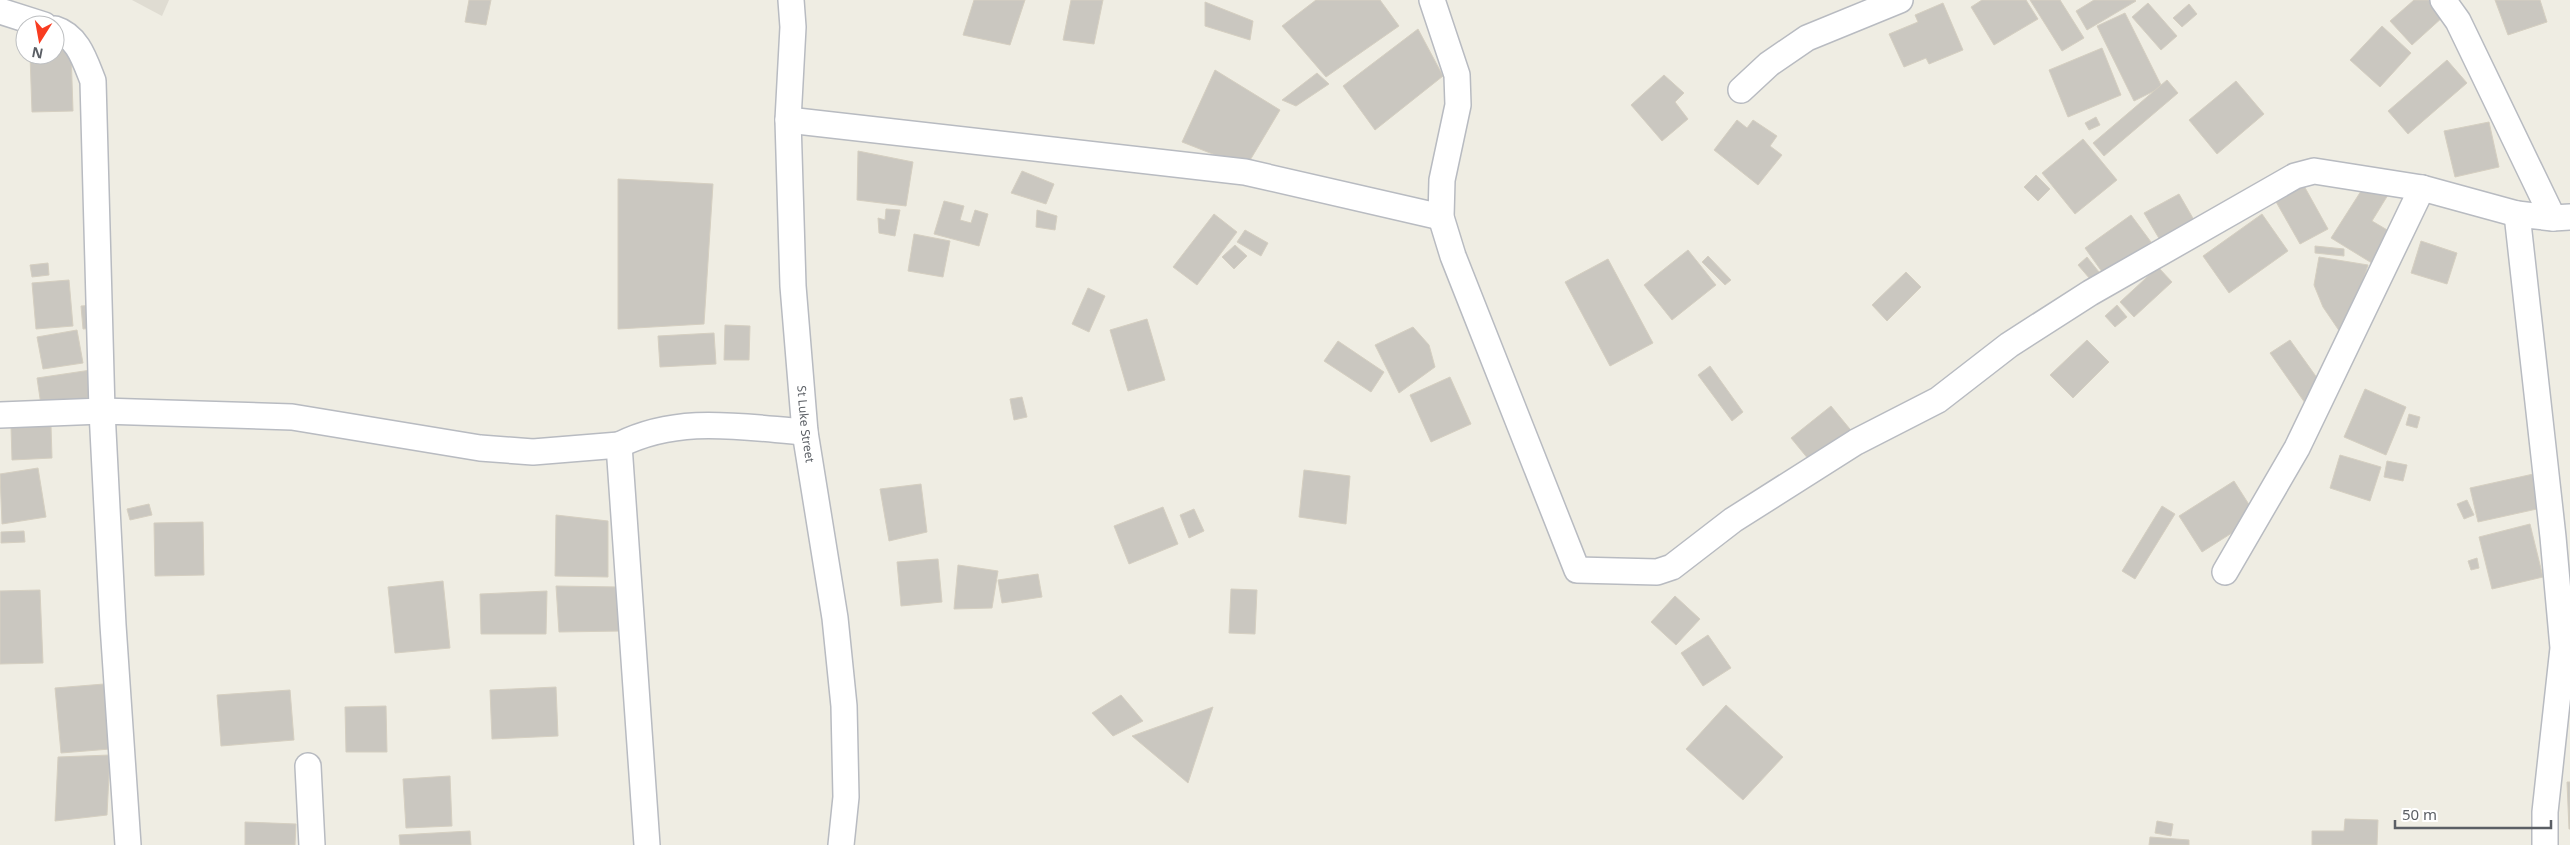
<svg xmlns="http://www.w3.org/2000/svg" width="2570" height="845" viewBox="0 0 2570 845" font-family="'Noto Sans',sans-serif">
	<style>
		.education { fill: #dfdcd2 }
		.building { fill: #cac7c0; stroke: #d5cfc1 }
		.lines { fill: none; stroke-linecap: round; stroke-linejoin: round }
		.street-casing { stroke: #b8bbc1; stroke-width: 28 }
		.street { stroke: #fff; stroke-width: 25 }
		.labels { text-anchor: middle; stroke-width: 4; stroke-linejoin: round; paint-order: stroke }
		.street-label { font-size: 12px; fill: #5b5f65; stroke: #fff }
	</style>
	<rect width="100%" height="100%" fill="#efede3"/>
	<path class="education" d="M132 0H169L162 16Z"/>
	<g class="building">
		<path d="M469 0H491L486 25 465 22Z"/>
		<path d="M974 0H1025L1010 45 963 35Z"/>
		<path d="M1071 0H1103L1094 44 1063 40Z"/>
		<path d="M1316 0H1380L1399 26 1326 77 1282 26Z"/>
		<path d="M1982 0H2026L2038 19 1994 45 1971 7Z"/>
		<path d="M2030 0H2060L2084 38 2062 51Z"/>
		<path d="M2094 0H2135L2136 1 2087 30 2076 11Z"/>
		<path d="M2414 0H2429L2444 16 2412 45 2390 21Z"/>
		<path d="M2495 0H2540L2547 22 2508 35Z"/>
		<path d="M1205 2 1253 21 1250 40 1205 26Z"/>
		<path d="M1943 3 1963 50 1929 64 1926 58 1904 67 1889 34 1918 22 1915 15Z"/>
		<path d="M2148 3 2177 36 2161 50 2132 17Z"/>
		<path d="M2189 4 2197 14 2182 27 2173 18Z"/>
		<path d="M2125 13 2162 87 2134 101 2097 26Z"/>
		<path d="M2382 26 2411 53 2380 87 2350 60Z"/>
		<path d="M1418 29 1443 76 1375 130 1343 86Z"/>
		<path d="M2102 48 2121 95 2068 117 2049 70Z"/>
		<path d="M55 50H71L73 111 32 112 30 55H55Z"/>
		<path d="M2447 60 2467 83 2408 134 2388 111Z"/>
		<path d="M1215 70 1280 110 1246 167 1182 142Z"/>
		<path d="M1317 73 1329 84 1296 106 1282 100Z"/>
		<path d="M1664 75 1684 93 1675 102 1688 119 1662 141 1631 105Z"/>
		<path d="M2167 80 2178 93 2104 156 2093 143Z"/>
		<path d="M2236 81 2264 114 2217 154 2189 120Z"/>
		<path d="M2096 117 2100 125 2089 130 2085 123Z"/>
		<path d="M1737 120 1747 128 1753 120 1777 136 1770 146 1782 155 1758 185 1714 150Z"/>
		<path d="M2489 122 2499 167 2455 177 2444 131Z"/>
		<path d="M2083 139 2117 180 2075 214 2042 173Z"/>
		<path d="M858 151 913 162 906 206 857 200Z"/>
		<path d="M1022 171 1054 184 1046 204 1011 193Z"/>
		<path d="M2036 175 2050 189 2038 201 2024 187Z"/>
		<path d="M2370 177 2391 190 2372 221 2394 234 2375 265 2331 238Z"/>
		<path d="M618 179 713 184 704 324 618 329Z"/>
		<path d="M2303 184 2328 229 2300 244 2275 200Z"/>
		<path d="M2179 194 2194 220 2160 240 2144 213Z"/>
		<path d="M944 201 964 206 960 220 971 223 975 210 988 214 979 246 934 234Z"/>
		<path d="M886 209 900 210 895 236 879 233 878 218 885 220Z"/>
		<path d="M1037 210 1057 216 1055 230 1036 227Z"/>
		<path d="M1214 214 1237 232 1197 285 1173 267Z"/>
		<path d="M2262 214 2288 251 2229 293 2203 256Z"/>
		<path d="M2131 215 2151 242 2105 276 2085 248Z"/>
		<path d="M1245 230 1268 243 1261 256 1237 242Z"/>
		<path d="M914 234 950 241 943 277 908 271Z"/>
		<path d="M2421 241 2457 253 2447 284 2411 273Z"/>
		<path d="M1235 245 1247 256 1234 269 1222 257Z"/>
		<path d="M2315 246 2344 249V256L2315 253Z"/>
		<path d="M1688 250 1716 285 1672 320 1644 285Z"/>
		<path d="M1708 256 1731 280 1725 285 1702 262Z"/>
		<path d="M2087 257 2099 272 2090 279 2078 265Z"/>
		<path d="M2319 257 2368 265 2346 333 2342 335 2323 307 2314 285Z"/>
		<path d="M1608 259 1653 343 1610 366 1565 282Z"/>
		<path d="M48 263 49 275 32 277 30 265Z"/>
		<path d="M2158 267 2172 282 2134 317 2120 302Z"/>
		<path d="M1906 272 1921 287 1887 321 1872 305Z"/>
		<path d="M69 280 73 326 36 329 32 283Z"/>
		<path d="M1088 288 1105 296 1089 332 1072 324Z"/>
		<path d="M96 305 97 328 83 329 81 306Z"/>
		<path d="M2117 305 2127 317 2115 327 2105 316Z"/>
		<path d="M1147 319 1165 380 1128 391 1110 330Z"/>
		<path d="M725 325 750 326 749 360H724Z"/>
		<path d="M1413 327 1429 345 1435 367 1399 393 1375 345Z"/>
		<path d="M77 330 83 363 43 369 37 337Z"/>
		<path d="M714 333 716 364 660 367 658 336Z"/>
		<path d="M2087 340 2109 362 2073 398 2050 375Z"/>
		<path d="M2290 340 2325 389 2305 403 2270 353Z"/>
		<path d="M1338 341 1384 372 1371 392 1324 361Z"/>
		<path d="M1710 366 1743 412 1732 421 1698 375Z"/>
		<path d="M91 370 95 397 41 405 37 378Z"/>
		<path d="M1450 377 1471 424 1431 442 1410 395Z"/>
		<path d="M2365 389 2406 407 2386 455 2344 437Z"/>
		<path d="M1022 397 1027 417 1014 420 1010 399Z"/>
		<path d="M1831 406 1854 434 1814 466 1791 438Z"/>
		<path d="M2409 414 2420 417 2417 428 2406 425Z"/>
		<path d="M51 426 52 458 12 460 11 427Z"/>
		<path d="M2340 455 2381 467 2370 501 2330 488Z"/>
		<path d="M2387 461 2407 465 2403 481 2384 477Z"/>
		<path d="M38 468 46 517 2 524 0 474Z"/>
		<path d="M1304 470 1350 476 1346 524 1299 517Z"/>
		<path d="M2538 473 2546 507 2478 522 2470 488Z"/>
		<path d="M2234 481 2257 517 2202 552 2179 516Z"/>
		<path d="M921 484 927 532 889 541 880 489Z"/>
		<path d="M2467 500 2474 515 2464 519 2457 504Z"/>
		<path d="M149 504 152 515 130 520 127 509Z"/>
		<path d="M2162 506 2175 514 2135 579 2122 571Z"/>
		<path d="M1163 507 1178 544 1129 564 1114 526Z"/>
		<path d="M1194 509 1204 531 1189 538 1180 515Z"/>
		<path d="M556 515 608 521V577L555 576Z"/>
		<path d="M203 522 204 575 155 576 154 523Z"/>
		<path d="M2530 524 2543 577 2492 589 2479 537Z"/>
		<path d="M24 531 25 542 1 543V532Z"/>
		<path d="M2477 558 2479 568 2471 570 2468 561Z"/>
		<path d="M938 559 942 602 901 606 897 562Z"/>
		<path d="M958 565 998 571 992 608 954 609Z"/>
		<path d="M1038 574 1042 597 1002 603 998 580Z"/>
		<path d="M443 581 450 648 395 653 388 587Z"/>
		<path d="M556 586 620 587 622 631 559 632Z"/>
		<path d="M1231 589 1257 590 1255 634 1229 633Z"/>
		<path d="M40 590 43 663 0 664V591Z"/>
		<path d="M547 591 546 634H481L480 594Z"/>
		<path d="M1675 596 1700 619 1676 645 1651 622Z"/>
		<path d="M1708 635 1731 668 1703 686 1681 653Z"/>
		<path d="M104 684 110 749 61 753 55 688Z"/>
		<path d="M556 687 558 736 492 739 490 690Z"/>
		<path d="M290 690 294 740 221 746 217 695Z"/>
		<path d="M1121 695 1143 721 1113 736 1092 713Z"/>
		<path d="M1726 705 1783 757 1743 800 1686 749Z"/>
		<path d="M386 706 387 752H346L345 707Z"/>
		<path d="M1213 707 1188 783 1132 736Z"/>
		<path d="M110 755 107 815 55 821 58 757Z"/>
		<path d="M450 776 452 826 406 828 403 779Z"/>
		<path d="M2567 782H2570V829H2569Z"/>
		<path d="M2345 819 2378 820 2377 845H2312V831H2344Z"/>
		<path d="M2157 821 2173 824 2171 836 2155 833Z"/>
		<path d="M245 822 296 824 295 845H245Z"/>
		<path d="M470 831 471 845H400L399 835Z"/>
		<path d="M2150 837 2189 840V845H2149Z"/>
	</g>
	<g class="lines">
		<g class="street-casing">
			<g id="street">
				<path id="s1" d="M791 0 793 27 788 120 793 286 805 432 835 618 844 706 846 797 841 845"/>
				<path d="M1432 0 1457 75 1458 105 1442 180 1441 217 1453 256 1577 570 1657 572 1672 567 1733 520 1856 442 1938 400 2009 345 2090 293 2295 176 2314 171 2422 188 2517 214"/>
				<path d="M2443 0 2458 21 2553 218"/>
				<path d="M0 11 44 25"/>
				<path d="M1741 90 1769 64 1807 38 1900 0"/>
				<path d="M788 120 1245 172 1441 217"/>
				<path d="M0 415 102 411 93 81C85 61 78 36 55 29"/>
				<path d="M2225 572 2297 448 2422 188"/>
				<path d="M308 766 312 845"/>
				<path d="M128 845 113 625 102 411 292 417 480 448 533 452 619 445"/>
				<path d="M647 845 619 445C679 415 740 427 805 432"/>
				<path d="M2545 845V812L2563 648 2553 537 2517 214 2553 218 2570 217"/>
			</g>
		</g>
		<use href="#street" class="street"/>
	</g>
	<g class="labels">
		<g class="street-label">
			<text dy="4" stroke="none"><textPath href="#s1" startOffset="425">St Luke Street</textPath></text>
		</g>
	</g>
	<g transform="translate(40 40) rotate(191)"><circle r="24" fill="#ffffff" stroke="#bdbfc1"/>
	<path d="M0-4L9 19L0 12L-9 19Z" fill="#f83c21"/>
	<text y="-8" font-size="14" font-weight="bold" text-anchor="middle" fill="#5b5f65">N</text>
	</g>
	<path d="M2395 820v8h156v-8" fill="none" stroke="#5b5f65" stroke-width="2.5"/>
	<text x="2402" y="820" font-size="15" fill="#5b5f65" stroke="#ffffff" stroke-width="4" paint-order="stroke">50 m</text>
</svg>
